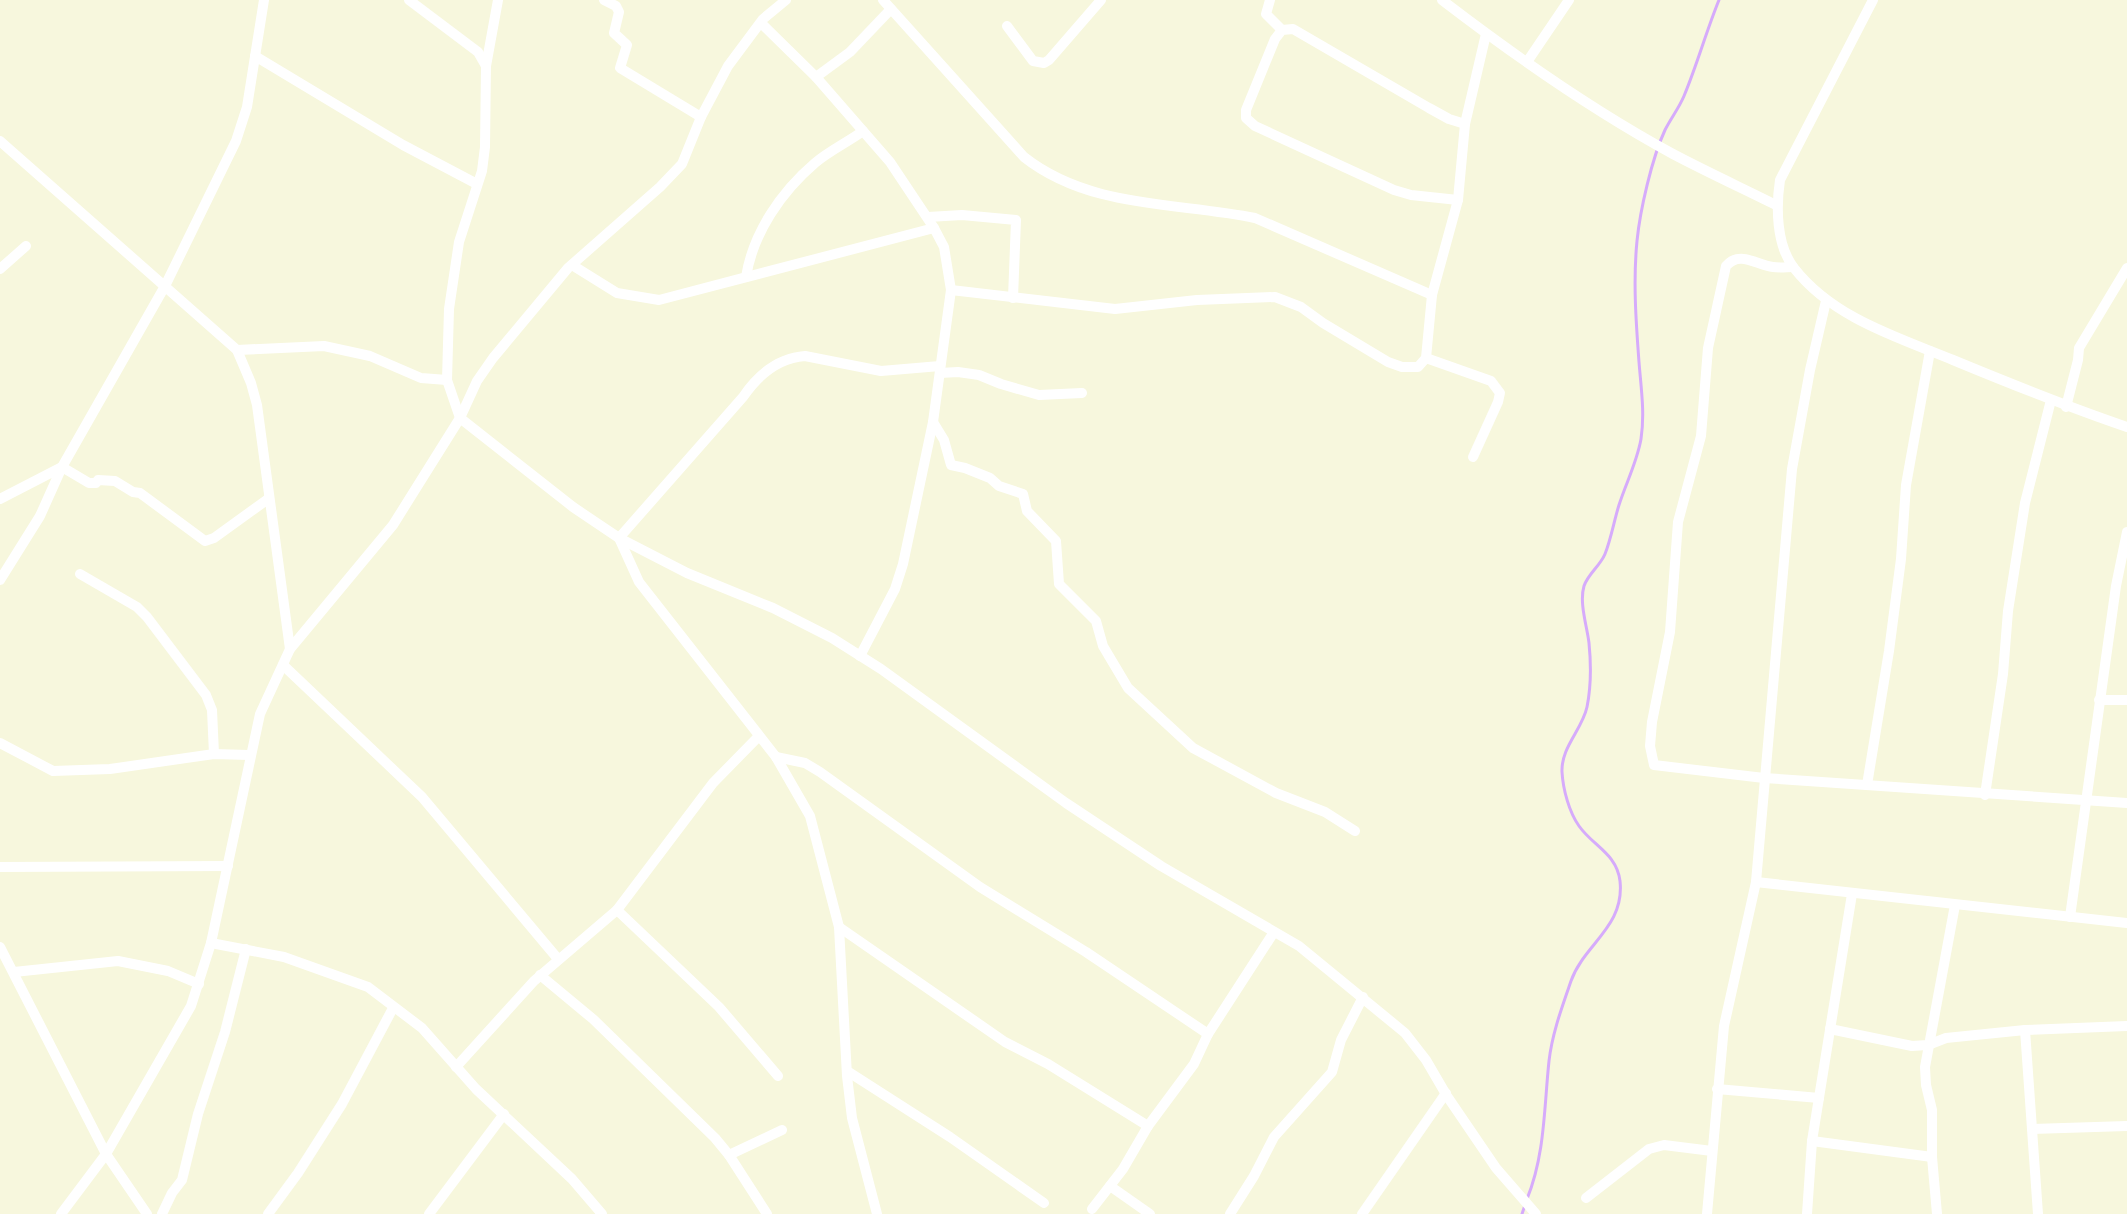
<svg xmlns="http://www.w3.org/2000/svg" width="2127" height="1214" viewBox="0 0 2127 1214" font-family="Figtree,sans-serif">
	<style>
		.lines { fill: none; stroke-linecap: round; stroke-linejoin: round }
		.stream { stroke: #d6abfb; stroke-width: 3 }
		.minor { stroke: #fff; stroke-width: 10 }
	</style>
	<rect width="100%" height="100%" fill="#f7f7dd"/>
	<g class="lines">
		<g class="stream">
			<path d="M1527 1199C1545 1155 1544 1108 1549 1061 1552 1034 1562 1007 1571 981 1584 944 1625 927 1620 881 1617 854 1593 846 1579 826 1569 812 1563 789 1562 772 1561 747 1582 730 1587 707 1591 687 1591 663 1589 643 1587 626 1579 603 1584 586 1588 574 1600 566 1605 554 1611 539 1614 521 1619 505 1626 483 1637 462 1641 439 1645 413 1641 388 1639 362 1636 322 1633 281 1637 241 1640 210 1652 158 1665 130 1671 118 1679 108 1684 96 1697 65 1706 32 1719 0"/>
			<path d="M1522 1214 1525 1205"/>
		</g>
		<g class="minor">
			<path d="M409 0 478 52 486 66"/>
			<path d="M498 0 486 66 485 147 482 171 459 242 449 309 447 380 460 418 573 507 619 538 687 573 773 608 832 638 881 669 1066 803 1161 866 1299 946 1405 1033 1426 1060 1447 1096 1496 1168 1536 1214"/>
			<path d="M604 0 616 6 619 12 614 33 627 45 620 68 701 117"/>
			<path d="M883 0 1024 157C1090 209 1177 202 1255 218L1432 295"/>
			<path d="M1270 0 1266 14 1282 30"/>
			<path d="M1442 0C1515 56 1592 110 1673 154 1707 172 1742 188 1776 205"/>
			<path d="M1873 0 1780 180C1776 207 1776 245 1794 268 1833 318 1897 337 1953 360 2011 384 2068 407 2127 427"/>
			<path d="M761 23 816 77 890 162 934 228 944 247 951 290 933 422 903 564 895 589 860 656"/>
			<path d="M1007 26 1033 61 1044 63 1049 60 1101 0"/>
			<path d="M255 56 403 145 477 184"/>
			<path d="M1527 62 1569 0"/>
			<path d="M816 77 850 52 891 9"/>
			<path d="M0 141 237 350 251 383 257 405 290 649"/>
			<path d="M1458 200 1411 195 1394 190 1255 126 1246 118V110L1275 39 1282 30 1293 29 1429 108 1449 119 1465 124"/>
			<path d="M928 217 962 215 1016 220 1013 298"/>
			<path d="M572 265 617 293 659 300 934 228"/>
			<path d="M1793 267C1787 267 1780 268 1773 267 1756 265 1740 250 1726 266L1708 348 1701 436 1678 522 1670 632 1652 722 1650 746 1654 765 1764 778 2127 803"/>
			<path d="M0 269 26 246"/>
			<path d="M746 277C753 233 781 192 815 163 829 151 848 142 863 131"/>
			<path d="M951 290 1115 309 1197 300 1275 297 1301 307 1323 323 1388 362 1402 367H1418L1426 358 1432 295 1458 200 1465 124 1486 34"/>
			<path d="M237 350 324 346 370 356 421 378 447 380"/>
			<path d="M1426 358 1491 381 1500 393 1498 402 1473 457"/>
			<path d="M940 373 958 372 979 375 1001 384 1039 395 1082 393"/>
			<path d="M2066 407 2078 360 2079 348 2127 268"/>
			<path d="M933 422 944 440 951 465 965 468 990 478 999 486 1023 494 1027 511 1056 541 1059 584 1096 621 1103 646 1128 688 1193 748 1276 793 1325 812 1355 831"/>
			<path d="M0 499 62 467 89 483H96L98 480 115 481 133 492 140 493 205 541 214 538 268 499"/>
			<path d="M619 538 639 582 776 757 810 816 839 927 847 1076 852 1118 877 1214"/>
			<path d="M619 538 743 397C758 375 777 358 805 356L881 371 940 366"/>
			<path d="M80 574 137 607 147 617 206 695 212 710 214 754"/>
			<path d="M0 580 40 516 62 467 165 286 236 141 247 107 264 0"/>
			<path d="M283 665 422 797 558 959"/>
			<path d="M2099 700H2127"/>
			<path d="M0 743 53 771 110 769 214 754 249 755"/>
			<path d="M776 757 805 763 820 772 980 887 1086 952 1208 1034"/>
			<path d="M1867 785 1889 651 1901 559 1906 485 1930 351"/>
			<path d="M1985 795 2003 674 2008 611 2025 503 2051 400"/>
			<path d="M0 867 228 866"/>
			<path d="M1756 882 2127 923"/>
			<path d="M617 910 719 1007 778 1076"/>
			<path d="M2070 917 2116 586 2127 532"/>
			<path d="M839 927 1005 1042 1048 1064 1148 1126"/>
			<path d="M211 943 284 957 368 987 422 1028 476 1089 572 1179 602 1214"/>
			<path d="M0 947 106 1154 147 1214"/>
			<path d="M14 972 118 961 168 971 199 984"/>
			<path d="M540 975 593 1019 715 1138 729 1155 767 1214"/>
			<path d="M1830 1029 1912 1046 1928 1045 1946 1038 2025 1030 2127 1026"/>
			<path d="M2025 1030 2038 1214"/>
			<path d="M456 1067 534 981 617 910 713 783 759 736"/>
			<path d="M847 1071 950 1137 1044 1203"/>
			<path d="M1717 1089 1819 1098"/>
			<path d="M2032 1129 2127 1126"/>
			<path d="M1812 1141 1932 1157"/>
			<path d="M729 1155 782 1130"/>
			<path d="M1110 1186 1150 1214"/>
			<path d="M1586 1198 1649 1149 1664 1145 1712 1151"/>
			<path d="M1092 1209 1123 1169 1148 1126 1194 1064 1208 1034 1274 932"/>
			<path d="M61 1214 106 1154 191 1006 211 943 260 714 290 649 393 525 460 418 477 381 493 358 568 268 660 187 682 164 701 117 728 66 763 19 786 0"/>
			<path d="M162 1214 172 1193 182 1180 198 1114 225 1032 246 949"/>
			<path d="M268 1214 298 1173 342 1104 393 1008"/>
			<path d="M429 1214 504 1114"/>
			<path d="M1230 1214 1254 1176 1274 1137 1332 1072 1341 1040 1363 997"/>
			<path d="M1362 1214 1446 1093"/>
			<path d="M1707 1214 1724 1026 1756 882 1792 469 1810 370 1826 301"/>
			<path d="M1807 1214 1812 1141 1852 894"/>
			<path d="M1937 1214 1932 1157V1110L1926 1085 1925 1067 1955 905"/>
		</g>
	</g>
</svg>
